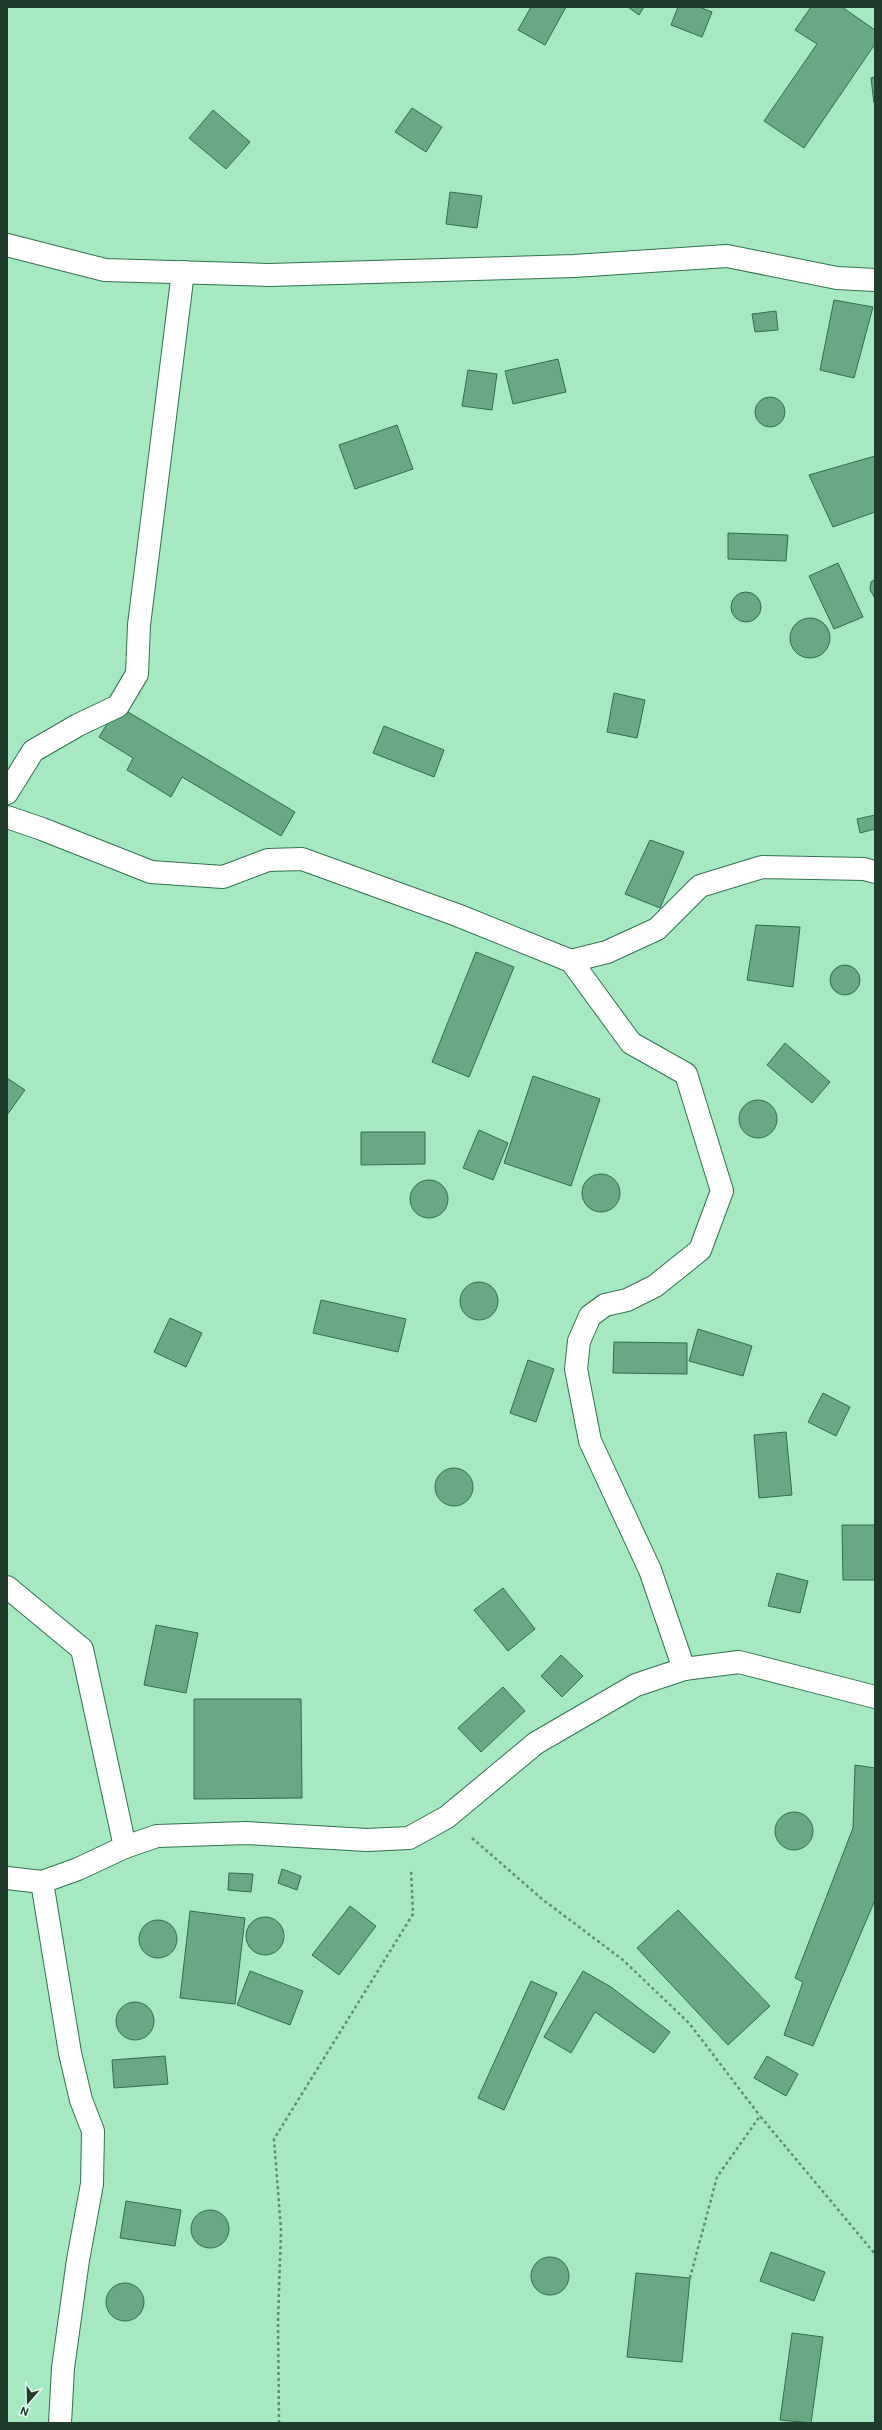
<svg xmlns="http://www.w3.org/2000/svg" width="882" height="2430" viewBox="0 0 882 2430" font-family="Roboto,sans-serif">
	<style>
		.building { fill: #68a883; stroke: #2f6f4c }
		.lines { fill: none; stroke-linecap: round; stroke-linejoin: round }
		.minor-casing { stroke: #32724f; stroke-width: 24 }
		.path { stroke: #618e73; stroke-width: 2.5; stroke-dasharray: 3 3; stroke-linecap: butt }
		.minor { stroke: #fff; stroke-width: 22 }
	</style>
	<rect width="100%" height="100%" fill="#a6e8c0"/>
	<g class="building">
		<path d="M531 7H566L545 45 518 30Z"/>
		<path d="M628 7H644L639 15Z"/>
		<path d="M678 7H699L712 12 702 37 671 25Z"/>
		<path d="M811 7H842L875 30V44L804 148 764 121 817 44 795 30Z"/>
		<path d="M875 77V103H874L871 78Z"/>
		<path d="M412 108 442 127 426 152 395 132Z"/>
		<path d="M213 110 250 142 226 169 189 138Z"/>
		<path d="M450 192 482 196 477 228 446 224Z"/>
		<path d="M834 300 873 307 854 378 820 370Z"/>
		<path d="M776 311 778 330 755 332 752 314Z"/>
		<path d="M558 359 566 392 513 404 505 371Z"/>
		<path d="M468 370 497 374 492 410 462 406Z"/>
		<circle cx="770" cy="412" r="15"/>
		<path d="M397 425 413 469 355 489 339 445Z"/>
		<path d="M875 456V512L833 527 809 475Z"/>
		<path d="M728 533 788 535 786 561 728 559Z"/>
		<path d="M838 563 863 617 834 629 809 576Z"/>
		<path d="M875 579V578V598L870 590 871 582Z"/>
		<circle cx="746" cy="607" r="15"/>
		<circle cx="810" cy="638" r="20"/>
		<path d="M614 693 645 700 637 738 607 732Z"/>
		<path d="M118 706 295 812 281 836 182 777 171 797 127 770 133 758 99 737Z"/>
		<path d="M384 726 444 750 434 777 373 753Z"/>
		<path d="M875 815V829L860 833 857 819Z"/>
		<path d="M650 840 684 852 660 908 625 894Z"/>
		<path d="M756 925 800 927 793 987 747 980Z"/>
		<path d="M476 952 514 967 469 1077 432 1062Z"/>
		<circle cx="845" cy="980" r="15"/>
		<path d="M785 1043 830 1082 812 1103 767 1065Z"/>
		<path d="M533 1076 600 1099 571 1186 504 1163Z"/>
		<path d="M7 1078 25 1090 7 1115Z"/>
		<circle cx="758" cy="1119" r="19"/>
		<path d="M479 1130 508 1143 493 1180 463 1168Z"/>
		<path d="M361 1132H425V1164L361 1165Z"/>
		<circle cx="601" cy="1193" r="19"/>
		<circle cx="429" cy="1199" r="19"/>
		<circle cx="479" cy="1301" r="19"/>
		<path d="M321 1300 406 1319 398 1352 313 1333Z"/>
		<path d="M170 1318 202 1333 186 1367 154 1352Z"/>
		<path d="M698 1329 752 1346 743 1376 689 1361Z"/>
		<path d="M614 1342 687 1343V1374L613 1373Z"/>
		<path d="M528 1360 554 1369 536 1422 510 1413Z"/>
		<path d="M823 1393 850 1407 836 1436 808 1422Z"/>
		<path d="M786 1432 792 1495 759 1498 754 1435Z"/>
		<circle cx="454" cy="1487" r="19"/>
		<path d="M842 1525H875V1580H843Z"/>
		<path d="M777 1573 808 1581 800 1613 768 1606Z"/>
		<path d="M503 1588 535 1629 508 1651 474 1610Z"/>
		<path d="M156 1625 198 1633 186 1693 144 1685Z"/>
		<path d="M561 1655 583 1676 562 1697 541 1676Z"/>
		<path d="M503 1687 525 1711 481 1752 458 1728Z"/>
		<path d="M194 1699H301L302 1798 194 1799Z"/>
		<path d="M855 1765 875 1768V1900L813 2046 784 2035 803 1982 795 1978 853 1828Z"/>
		<circle cx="794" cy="1831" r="19"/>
		<path d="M282 1869 301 1876 297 1890 278 1883Z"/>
		<path d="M229 1873 253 1874 251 1892 228 1890Z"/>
		<path d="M350 1906 376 1926 339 1975 312 1955Z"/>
		<path d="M678 1910 770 2006 728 2045 637 1948Z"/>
		<path d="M190 1911 245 1918 235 2004 180 1998Z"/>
		<circle cx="265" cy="1936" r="19"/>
		<circle cx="158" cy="1939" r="19"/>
		<path d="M250 1971 303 1991 290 2025 237 2005Z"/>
		<path d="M583 1971 611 1987 670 2032 654 2053 595 2012 571 2053 544 2037Z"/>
		<path d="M531 1981 557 1993 504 2110 478 2098Z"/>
		<circle cx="135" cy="2021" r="19"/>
		<path d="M165 2056 168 2084 114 2088 112 2060Z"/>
		<path d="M767 2056 798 2074 786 2096 754 2078Z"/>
		<path d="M126 2201 181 2210 175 2246 120 2238Z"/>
		<circle cx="210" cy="2229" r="19"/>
		<path d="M771 2252 825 2272 814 2301 760 2281Z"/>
		<circle cx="550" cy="2276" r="19"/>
		<path d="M636 2273 690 2278 682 2362 627 2357Z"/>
		<circle cx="125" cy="2302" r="19"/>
		<path d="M792 2333 823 2337 811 2423 780 2420Z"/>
	</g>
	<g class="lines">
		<g class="minor-casing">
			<g id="minor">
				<path d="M7 245 105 270 269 275 574 266 727 256 837 278 875 280"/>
				<path d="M7 793 33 751 78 725 118 706 137 674 139 625 183 272"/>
				<path d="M7 817 42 829 151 872 223 877 268 860 302 859 457 915 571 961 607 952 657 929 700 886 762 867 864 869 875 872"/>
				<path d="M571 961 631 1043 686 1074 722 1191 700 1250 655 1286 627 1300 605 1305 590 1316 579 1341 576 1369 590 1441 650 1570 684 1669"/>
				<path d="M7 1587 82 1649 125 1847"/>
				<path d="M7 1878 42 1882 78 1869 125 1847 157 1836 246 1833 367 1840 409 1838 447 1817 536 1743 636 1685 684 1669 739 1662 875 1697"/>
				<path d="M42 1882 70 2053 81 2100 93 2131 92 2184 78 2260 63 2368 60 2423"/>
			</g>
		</g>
		<g class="path">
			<path d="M472 1838 542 1899 623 1960 689 2023 760 2116"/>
			<path d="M690 2278 717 2177 760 2116 875 2254"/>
			<path d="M279 2423 278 2321 281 2230 274 2139 413 1914 411 1869"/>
		</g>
		<use href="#minor" class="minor"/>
	</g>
	<rect width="882" height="2430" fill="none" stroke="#213b2c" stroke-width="16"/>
	<g transform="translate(28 2402) rotate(200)" stroke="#e5feee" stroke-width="3" paint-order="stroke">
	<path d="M0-3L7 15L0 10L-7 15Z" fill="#213b2c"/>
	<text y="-6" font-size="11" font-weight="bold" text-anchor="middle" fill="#213b2c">N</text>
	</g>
</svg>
